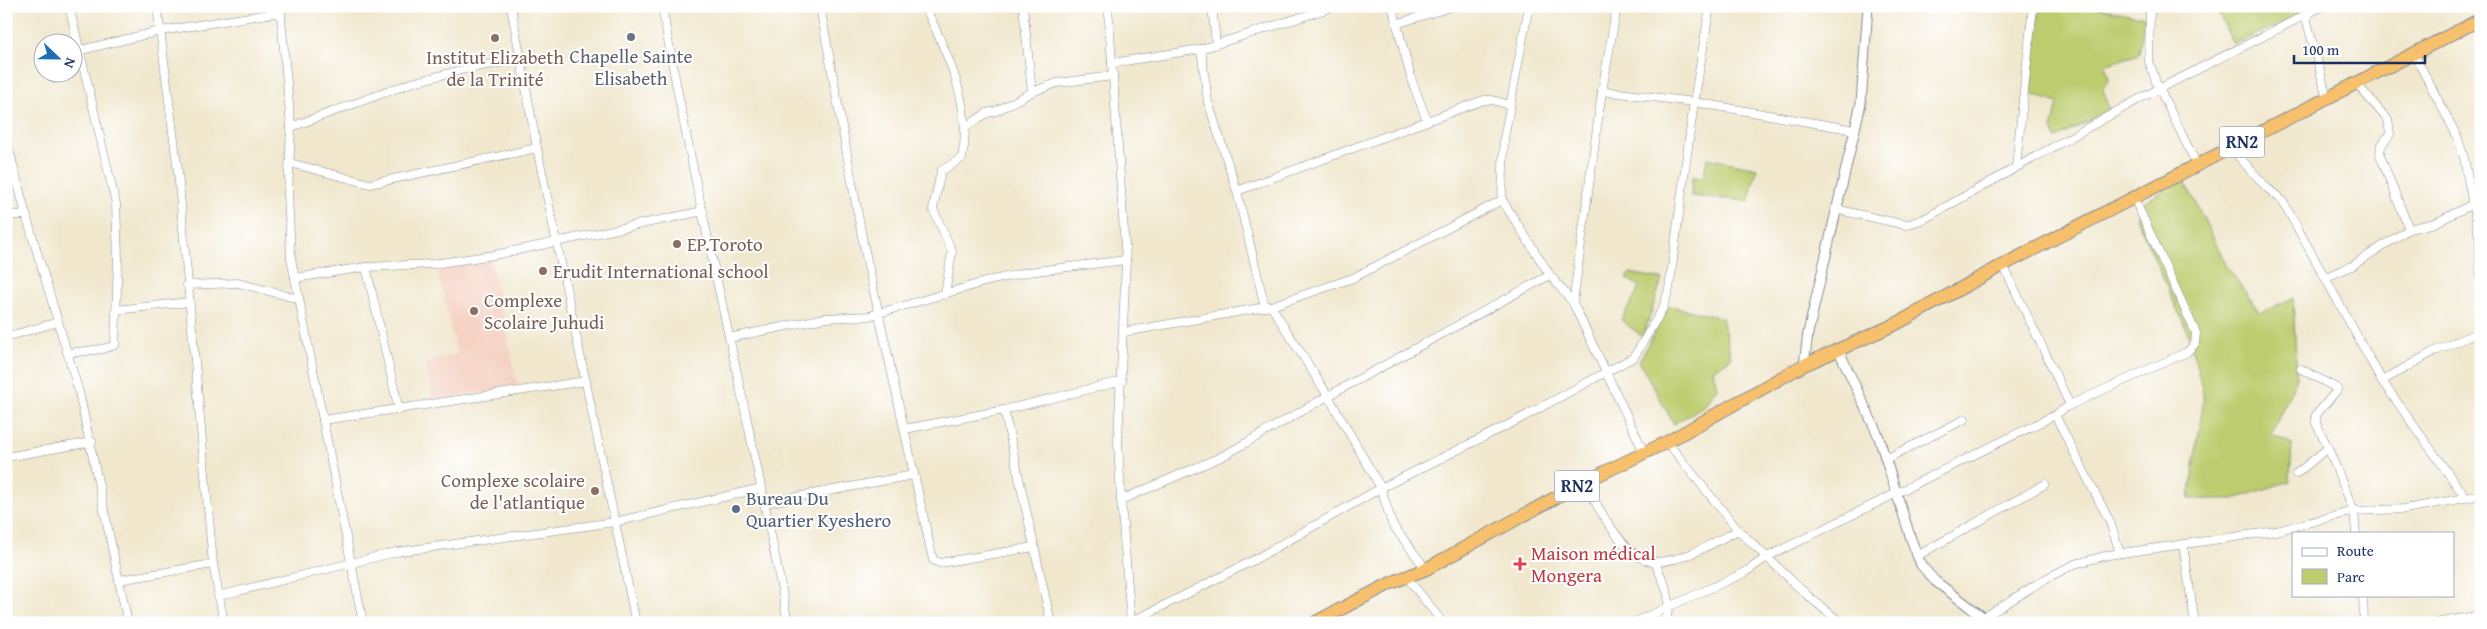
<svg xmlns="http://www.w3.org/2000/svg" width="2487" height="629" viewBox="0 0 2487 629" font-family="'Gentium Book Plus',serif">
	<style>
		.built { fill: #f5d2c3 }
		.green { fill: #bdcc6e; stroke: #6c7e66 }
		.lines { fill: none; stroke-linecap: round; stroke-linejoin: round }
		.minor-casing { stroke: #868b96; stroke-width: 9 }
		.tertiary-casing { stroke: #868b96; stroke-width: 11 }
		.trunk-casing { stroke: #868b96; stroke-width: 14 }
		.minor { stroke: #fff; stroke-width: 8 }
		.tertiary { stroke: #fff; stroke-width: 9 }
		.trunk { stroke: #f7c06c; stroke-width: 12 }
		.worship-dot { fill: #6b7280; stroke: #fff; stroke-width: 2 }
		.education-dot { fill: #8d6e63; stroke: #fff; stroke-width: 2 }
		.service-dot { fill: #5c6f8a; stroke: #fff; stroke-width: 2 }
		.health-dot { fill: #e0444e; stroke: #fff; stroke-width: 2 }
		.labels { text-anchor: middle; stroke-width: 4; stroke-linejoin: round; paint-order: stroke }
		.shield { fill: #fff; stroke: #5f6d8e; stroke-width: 1 }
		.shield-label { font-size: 18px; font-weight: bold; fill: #1b2f5e }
		.worship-label { font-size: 19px; fill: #5b616d; stroke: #fff }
		.education-label { font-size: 19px; fill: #785e54; stroke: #fff; text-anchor: start }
		.service-label { font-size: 19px; fill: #4e5e75; stroke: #fff; text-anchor: start }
		.health-label { font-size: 19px; fill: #be3a42; stroke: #fff; text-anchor: start }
	</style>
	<rect width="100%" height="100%" fill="#fff"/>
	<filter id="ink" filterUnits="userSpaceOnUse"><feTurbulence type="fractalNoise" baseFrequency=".02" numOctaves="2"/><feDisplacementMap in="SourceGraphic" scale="10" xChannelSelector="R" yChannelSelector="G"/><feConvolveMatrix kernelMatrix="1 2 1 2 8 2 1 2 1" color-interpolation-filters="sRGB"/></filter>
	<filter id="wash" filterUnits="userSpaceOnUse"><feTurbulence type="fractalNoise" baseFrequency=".0096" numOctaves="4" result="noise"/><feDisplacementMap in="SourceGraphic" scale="20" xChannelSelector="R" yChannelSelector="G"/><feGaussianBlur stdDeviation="1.12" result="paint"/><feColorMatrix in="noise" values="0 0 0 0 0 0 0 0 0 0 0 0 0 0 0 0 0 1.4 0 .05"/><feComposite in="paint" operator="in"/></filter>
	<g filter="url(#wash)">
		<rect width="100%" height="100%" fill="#f0e7cd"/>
		<path class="built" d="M490 257 518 387 434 400 425 362 457 354 437 267Z"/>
		<g class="green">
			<path d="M2040 6H2087L2145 17 2139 54 2105 65 2109 79 2103 89 2109 110 2055 139 2052 129 2058 103 2030 94Z"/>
			<path d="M2215 6H2297L2299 17 2233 44Z"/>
			<path d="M1707 158 1757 168 1749 201 1691 196 1692 177H1704Z"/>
			<path d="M2184 179 2227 266 2260 313 2293 298 2297 378 2271 434 2292 444 2290 481 2234 499H2189L2204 397 2189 336 2136 217 2144 202Z"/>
			<path d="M1630 273 1662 279 1643 337 1621 320C1627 308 1635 298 1639 286L1627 279Z"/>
			<path d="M1669 306 1722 318 1731 358 1713 370 1717 387 1705 405 1674 424 1639 361Z"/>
		</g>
	</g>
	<g filter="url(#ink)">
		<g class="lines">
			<g class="minor-casing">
				<g id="minor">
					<path d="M157 6 178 172 213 564 224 623"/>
					<path d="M280 6 291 127 288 194 291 258 363 623"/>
					<path d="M511 6 537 148 636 623"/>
					<path d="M662 6C698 213 750 416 788 623"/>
					<path d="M820 6 863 242 933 560 940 563 1034 547"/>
					<path d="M925 6C946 52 974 106 962 158L941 171 933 209 952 251 945 295"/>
					<path d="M1023 6 1032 92"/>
					<path d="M1108 6 1126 260 1118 440 1121 500 1131 623"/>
					<path d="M1212 6 1216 44"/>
					<path d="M1392 6 1412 81 1427 121"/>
					<path d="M1529 6 1504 138 1502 200 1550 275 1573 303 1644 452"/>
					<path d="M2150 6 2149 61 2156 82 2197 165"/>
					<path d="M2303 6 2327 98"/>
					<path d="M1396 24 1454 6"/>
					<path d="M1201 49 1208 102 1237 191 1265 307"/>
					<path d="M81 50 160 31 281 12"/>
					<path d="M2414 54 2457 136 2464 158 2480 242 2481 316"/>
					<path d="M1112 63 1201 49 1336 6"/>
					<path d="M2356 83 2388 120 2390 134 2381 146 2380 155 2409 229"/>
					<path d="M1602 91 1694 102 1855 130"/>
					<path d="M291 127 411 83 465 69 522 59"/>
					<path d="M965 127 987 113 996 111 1032 92 1057 83 1113 76"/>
					<path d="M6 138 26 215 79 392 128 623"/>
					<path d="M2231 148 2267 188 2282 200 2382 381 2465 497"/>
					<path d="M290 163 370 184 537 148"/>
					<path d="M2016 166 2033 6"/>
					<path d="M1237 191 1484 100H1492L1510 105"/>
					<path d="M1835 209 1906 225 1924 219 2139 99 2323 6"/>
					<path d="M6 215H26"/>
					<path d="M2003 265 2070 405 2187 352 2195 344 2196 333 2134 198"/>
					<path d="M366 267 399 410"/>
					<path d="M2326 277 2352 266 2409 229 2435 223 2481 200"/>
					<path d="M295 278 366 267 433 264 494 255 703 211"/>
					<path d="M187 285 238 283 299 299"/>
					<path d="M1573 303 1602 91 1617 6"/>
					<path d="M1271 306 1328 396 1381 488 1392 524 1426 569"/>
					<path d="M116 310 189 302"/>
					<path d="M1124 332 1271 306 1353 278 1502 200"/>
					<path d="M6 337 58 322"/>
					<path d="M729 338 825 318 869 316 988 281 1028 272 1126 260"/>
					<path d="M69 353 102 349 115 345 118 258 116 204 69 6"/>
					<path d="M2301 369 2338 389 2316 415V423L2328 448 2354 511 2356 533"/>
					<path d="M2382 381 2431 353 2481 331"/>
					<path d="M1004 410 1051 623"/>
					<path d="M2055 415 2110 522 2120 553"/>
					<path d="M323 420 586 381"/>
					<path d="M905 429 1004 410 1122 381"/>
					<path d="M1667 442 1738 530"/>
					<path d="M6 457 92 442"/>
					<path d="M1886 459 1965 419"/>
					<path d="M2296 474 2328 448"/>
					<path d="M1584 482C1596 504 1626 563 1656 562 1685 561 1713 543 1738 530L1807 595 1841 623"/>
					<path d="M1121 500 1223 456 1328 396 1550 275"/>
					<path d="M765 503 913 475"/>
					<path d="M2183 545 2195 623"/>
					<path d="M1917 556 2045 484"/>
					<path d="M1655 562C1665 587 1674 596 1665 623"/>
					<path d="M1406 576 1443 623"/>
					<path d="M119 580 213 564"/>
					<path d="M2363 595 2364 623"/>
					<path d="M218 596 396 552 615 522 762 488"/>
					<path d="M1129 623 1252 561 1381 488 1512 423 1634 357 1663 308 1669 289 1694 102 1710 6"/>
					<path d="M1633 623 1744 573 1767 557 2055 415 2070 405"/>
					<path d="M1975 623 2045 579 2075 564 2108 555 2276 531 2354 511 2405 509 2481 495"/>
					<path d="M2436 623 2481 615"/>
				</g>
			</g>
			<g class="tertiary-casing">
				<g id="tertiary">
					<path d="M1839 351 1878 435 1911 539 1921 565 1935 581 1991 623"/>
					<path d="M1804 365 1808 333 1861 103 1868 6"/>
				</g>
			</g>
			<g class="trunk-casing">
				<path id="trunk" d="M1314 623 1391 583 1426 569 1584 482 1667 442 1804 365 1896 324 2003 265 2481 19"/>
			</g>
			<use href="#minor" class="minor"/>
			<use href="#tertiary" class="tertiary"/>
			<use href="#trunk" class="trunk"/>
		</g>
	</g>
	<circle class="worship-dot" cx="631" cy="37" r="5"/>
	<g class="education-dot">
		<circle cx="495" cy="38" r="5"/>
		<circle cx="677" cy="244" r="5"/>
		<circle cx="543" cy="271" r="5"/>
		<circle cx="474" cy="311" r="5"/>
		<circle cx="595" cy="491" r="5"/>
	</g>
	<circle class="service-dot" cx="736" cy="509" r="5"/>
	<path class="health-dot" d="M1517.5 556.5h5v5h5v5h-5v5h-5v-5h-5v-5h5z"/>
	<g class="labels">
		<g class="shield">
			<rect x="2219.5" y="126.5" width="45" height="31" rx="4"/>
			<rect x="1554.5" y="470.5" width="45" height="31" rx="4"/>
		</g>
		<g class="shield-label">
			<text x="2242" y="148">RN2</text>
			<text x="1577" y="492">RN2</text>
		</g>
		<g class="worship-label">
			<text x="631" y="63">Chapelle Sainte<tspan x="631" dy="22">Elisabeth</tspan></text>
		</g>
		<g class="education-label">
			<text x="495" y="64" text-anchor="middle">Institut Elizabeth<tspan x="495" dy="22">de la Trinité</tspan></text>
			<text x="687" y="251">EP.Toroto</text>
			<text x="553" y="278">Erudit International school</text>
			<text x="484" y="307">Complexe<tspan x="484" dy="22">Scolaire Juhudi</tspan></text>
			<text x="585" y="487" text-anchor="end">Complexe scolaire<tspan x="585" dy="22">de l'atlantique</tspan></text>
		</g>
		<g class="service-label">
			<text x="746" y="505">Bureau Du<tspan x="746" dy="22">Quartier Kyeshero</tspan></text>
		</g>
		<g class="health-label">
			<text x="1531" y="560">Maison médical<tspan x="1531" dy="22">Mongera</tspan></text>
		</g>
	</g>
	<rect width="2487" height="629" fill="none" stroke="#fff" stroke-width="25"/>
	<rect x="2292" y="532" width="162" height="65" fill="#ffffff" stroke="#a4acbf"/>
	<rect x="2302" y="548" width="25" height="8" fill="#ffffff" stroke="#a4acbf"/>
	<text x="2337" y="556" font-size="15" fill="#1b2f5e">Route</text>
	<rect x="2302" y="569" width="25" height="15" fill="#bdcc6e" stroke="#a4acbf"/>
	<text x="2337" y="582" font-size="15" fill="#1b2f5e">Parc</text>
	<g transform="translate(58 58) rotate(112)"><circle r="24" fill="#ffffff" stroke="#a4acbf"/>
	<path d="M0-4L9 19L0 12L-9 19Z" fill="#1f6fb2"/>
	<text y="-8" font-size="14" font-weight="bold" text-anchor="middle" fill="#1b2f5e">N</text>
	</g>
	<path d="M2294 55v8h131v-8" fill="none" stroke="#1b2f5e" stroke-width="2.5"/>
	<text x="2302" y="55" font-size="15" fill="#1b2f5e" stroke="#ffffff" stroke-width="4" paint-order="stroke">100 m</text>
</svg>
